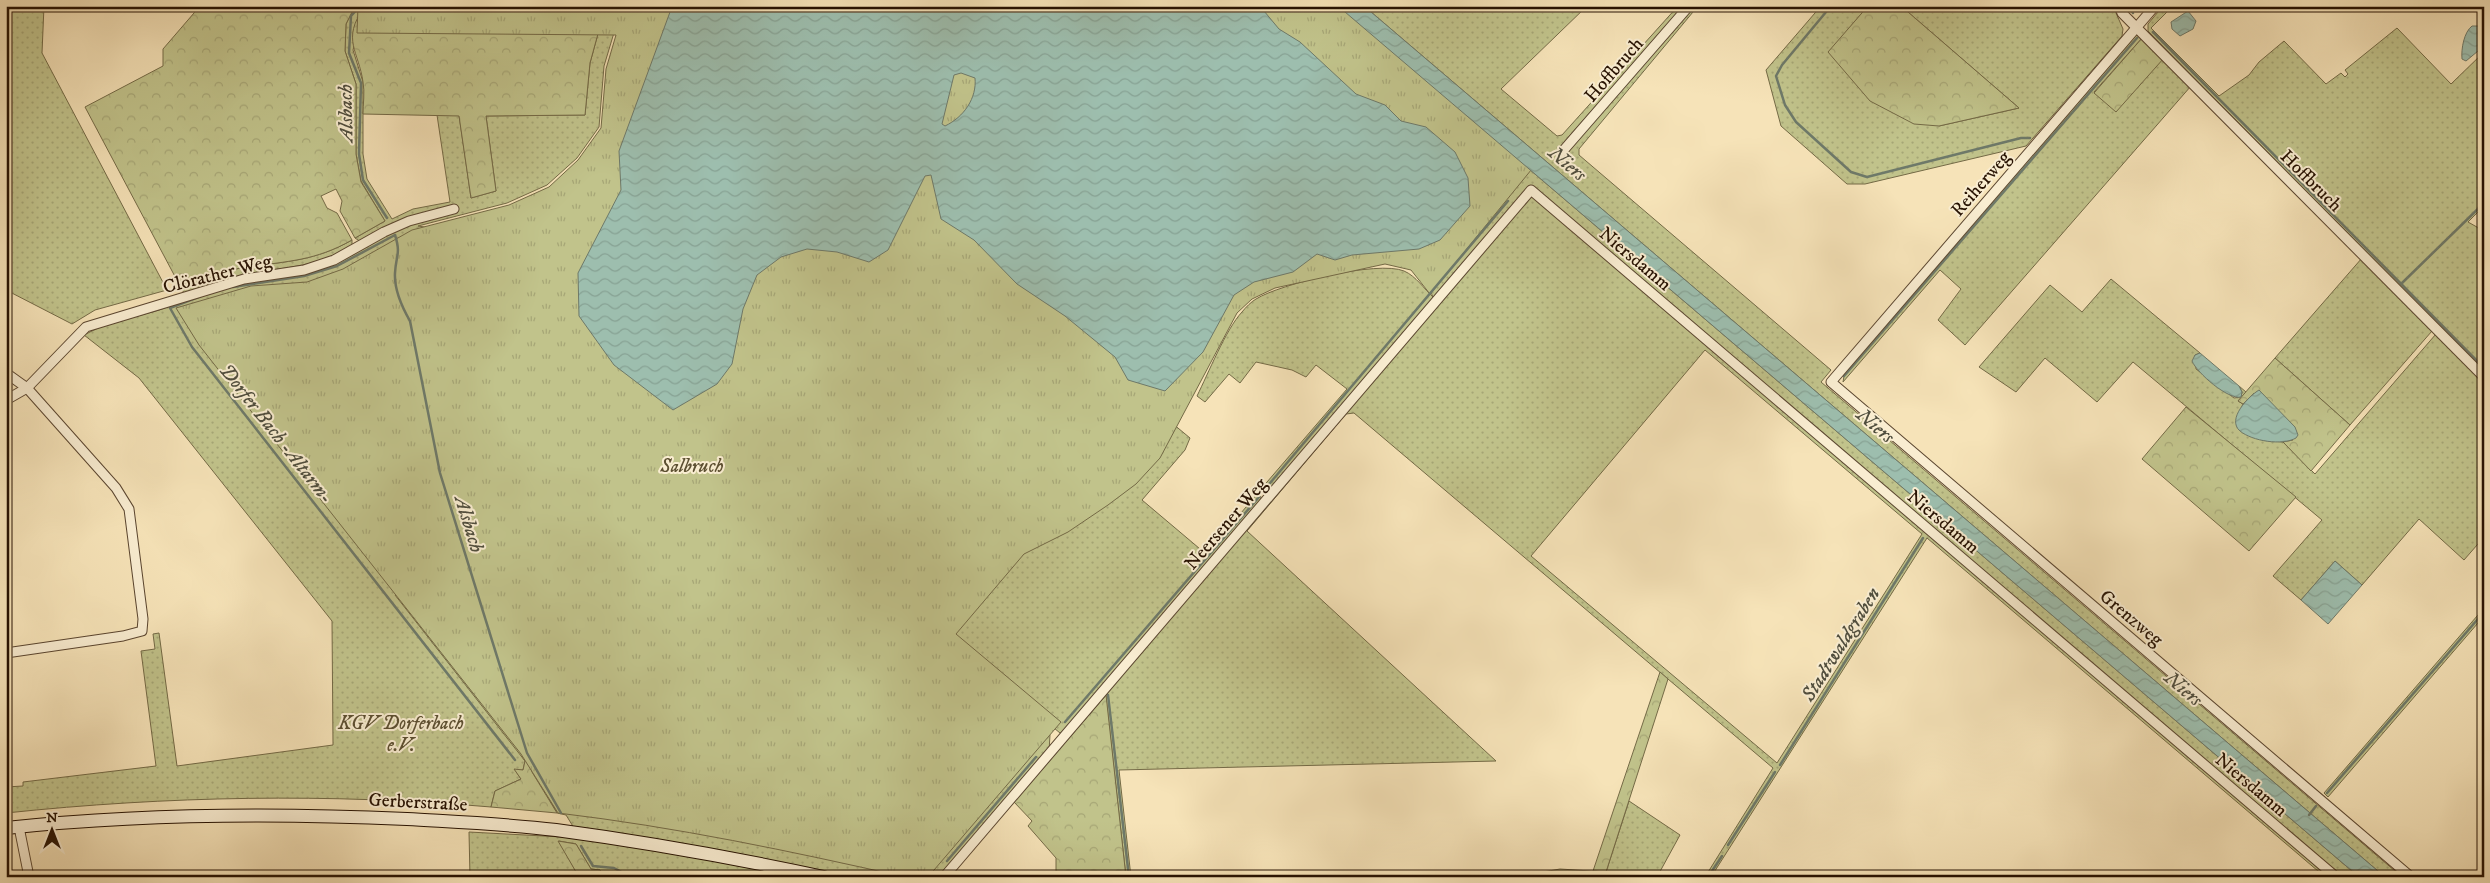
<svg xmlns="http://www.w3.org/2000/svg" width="2490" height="883" viewBox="0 0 2490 883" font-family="'IM FELL DW Pica',serif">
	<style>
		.grass { fill: url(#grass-dots); stroke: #746a46; fill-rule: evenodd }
		.forest { fill: url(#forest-crowns); stroke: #746a46 }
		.park { fill: url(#park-tufts); stroke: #746a46 }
		.water { fill: url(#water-waves); stroke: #6e7969; fill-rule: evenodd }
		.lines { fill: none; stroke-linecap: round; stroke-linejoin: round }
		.stream { stroke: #6e7969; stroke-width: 2.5 }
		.street-casing { stroke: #5b4630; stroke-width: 11 }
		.secondary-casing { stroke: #271202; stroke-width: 14 }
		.street { stroke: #f9edd1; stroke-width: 9 }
		.secondary { stroke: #f9edd1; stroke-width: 12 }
		.labels { text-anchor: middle; stroke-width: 4; stroke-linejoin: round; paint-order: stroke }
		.street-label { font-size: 19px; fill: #271202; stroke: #f9edd1 }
		.park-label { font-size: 19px; font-style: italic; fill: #5d5032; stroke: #f9edd1 }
		.water-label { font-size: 20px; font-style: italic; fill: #504e3e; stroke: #f9edd1 }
	</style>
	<defs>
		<pattern id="grass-dots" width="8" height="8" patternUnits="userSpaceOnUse" patternTransform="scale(1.25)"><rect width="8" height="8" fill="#c1c38b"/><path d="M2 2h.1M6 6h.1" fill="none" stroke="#a6a676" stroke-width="1.8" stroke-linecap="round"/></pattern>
		<pattern id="forest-crowns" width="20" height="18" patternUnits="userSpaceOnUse" patternTransform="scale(1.25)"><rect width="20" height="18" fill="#c1c38b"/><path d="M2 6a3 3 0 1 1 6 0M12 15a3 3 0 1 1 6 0" fill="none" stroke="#a6a676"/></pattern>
		<pattern id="park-tufts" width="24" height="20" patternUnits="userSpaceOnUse" patternTransform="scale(1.25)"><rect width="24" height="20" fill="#c1c38b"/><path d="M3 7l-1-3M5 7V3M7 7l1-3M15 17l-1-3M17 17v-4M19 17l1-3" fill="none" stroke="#a6a676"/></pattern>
		<pattern id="water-waves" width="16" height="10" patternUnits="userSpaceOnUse" patternTransform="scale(1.25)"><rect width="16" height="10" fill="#9dbeae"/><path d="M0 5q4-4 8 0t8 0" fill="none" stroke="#87a294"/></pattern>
	</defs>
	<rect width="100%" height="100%" fill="#f6e3b8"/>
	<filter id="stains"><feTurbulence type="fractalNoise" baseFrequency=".004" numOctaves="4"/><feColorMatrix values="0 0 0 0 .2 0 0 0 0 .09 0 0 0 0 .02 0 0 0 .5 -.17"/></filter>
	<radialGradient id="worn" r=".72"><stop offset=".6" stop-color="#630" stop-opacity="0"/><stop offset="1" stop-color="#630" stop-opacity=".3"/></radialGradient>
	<g class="grass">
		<path d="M6 6H44L42 53 167 290 95 310 72 324 6 290Z"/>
		<path d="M355 6H364L353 50 363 82V154L367 179 392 219 413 209 450 202 437 115H459L471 198 496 191 486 116 585 115 590 63 602 19 622 6 604 66 599 127 577 158 547 185 507 203 418 226 1055 326 1190 438 1185 450 1142 500 1206 554 1258 493 1261 497 1259 504 1068 729 1060 733 787 505 782 512 1050 735 1049 751 967 847 937 877H847L720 850 574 828 566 815 557 813 523 752 521 755 525 761 523 770H515L521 779 495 791 491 807C329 793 167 796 6 813V787L23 786V782L156 766 141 651 155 649 153 634 159 633 177 766 333 745 332 621 139 378 84 335 102 326 159 310 218 289 248 282 303 275 331 266 390 234 388 227 361 242 355 238 385 221 361 181 356 154V84L345 51 346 24Z"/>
		<path d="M1301 6H1338L2359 877H2325L1927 538 1711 877H1705L1773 768 1354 413 1346 414 1247 531 1496 761 1119 770 1131 877H1126L1106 696 1014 802 1019 793 1521 206 1527 202 1522 197 1270 492H1265L1261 489 1347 389 1316 365 1306 377 1292 370 1256 362 1240 383 1229 374 1205 402 1197 396C1208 374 1226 329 1242 312 1246 307 1251 302 1256 299 1280 284 1378 260 1404 271 1416 276 1424 289 1433 297ZM1705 350 1922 534 1777 763 1531 556Z"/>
		<path d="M1364 6H1587L1501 89 1557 136 1562 135 1678 6H1683L1564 142 1569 147 1694 6H1698L1579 149V155L1831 370 1821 382 2402 877H2385Z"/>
		<path d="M1821 6H1868L1829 52 1939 126 2019 108 1901 6H2113L2123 29 2122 36 2026 146 1865 184H1847L1781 126 1766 70Z"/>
		<path d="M2163 6H2173L2151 28 2219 96 2249 75 2259 62 2284 41 2326 84 2341 73 2345 77 2348 74 2345 70 2397 28 2451 84 2484 52V206L2468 222 2484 231V372L2148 31V24Z"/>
		<path d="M2138 32 2143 37 2094 92 2164 58 2191 86 1965 345 1938 320 1961 289 1940 270 1843 382 1845 370Z"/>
		<path d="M352 240V246C313 268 290 266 247 274 226 278 205 286 184 293L180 286C202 278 224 270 248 267 288 261 315 261 352 240Z"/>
		<path d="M2362 258 2432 331 2350 425 2275 358Z"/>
		<path d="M2111 279 2200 353 2195 355 2196 369 2234 398 2241 397 2242 392 2239 386 2246 392 2238 401 2243 404 2238 415 2262 440 2283 442 2315 474 2436 334 2484 383V537L2464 560 2419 519 2362 585 2335 561 2301 600 2273 576 2322 520 2133 362 2097 402 2045 358 2016 392 1979 367 2050 285 2082 312Z"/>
		<path d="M2484 608V616L2328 797 2324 793Z"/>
		<path d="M1629 801 1680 835 1657 877H1515L1560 869 1606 872Z"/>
		<path d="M469 832 581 838 715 859 801 877H604L600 870 591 869 576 844 559 841 579 877H470Z"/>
	</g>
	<g class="forest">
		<path d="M200 6H355L346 24 345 51 356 84V154L361 182 385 221 355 238 340 211 342 201 336 189 321 196 327 208 337 213 352 240C315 261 288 261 248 267 224 270 202 278 180 286L85 107 163 66V49Z"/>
		<path d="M1868 6H1901L2019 108 1939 126 1914 124 1870 101 1828 52Z"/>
		<path d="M364 8 602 19 590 63 585 115 486 116 496 191 471 198 459 116 363 114C363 104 365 92 363 82 359 52 341 39 364 8Z"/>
		<path d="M2143 37 2164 58 2116 112 2094 93Z"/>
		<path d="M2275 358 2350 425 2311 471 2283 442 2293 440 2254 393 2243 404 2238 401Z"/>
		<path d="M2186 407 2296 497 2249 551 2142 459Z"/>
		<path d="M463 561 532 772 557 813 491 807 495 791 521 779 514 769 523 770 525 761 395 595Z"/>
		<path d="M1660 672 1668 679 1606 872 1593 871Z"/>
		<path d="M1106 695 1126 877H1056V858L1028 826 1032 821 1014 802Z"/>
		<path d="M558 841 576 844 591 869 600 870 604 877H579Z"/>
	</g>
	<path class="park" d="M358 6H1351L1536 164 1430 294 1411 270 1385 264 1275 288 1252 299 1237 313 1160 458 1136 484 1108 505 1068 532 1024 554 956 634 1061 722 928 877H905C790 851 676 827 558 813L521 754 199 345 176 308 251 286 307 282 343 269 412 230 509 205 549 187 578 160 601 128 606 69 616 35 357 33Z"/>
	<g class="water">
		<path d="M669 6H1256L1264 11 1279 29 1300 42 1356 94 1385 105 1401 121 1426 127 1455 152 1468 178 1470 206 1440 240 1419 249 1352 255 1335 260 1317 254 1293 272 1254 282 1234 295 1203 352 1165 391 1128 380 1115 357 1065 316 1017 284 974 240 941 219 931 175 925 176 888 250 869 262 837 252 807 249 781 257 757 275 743 309 732 364 717 384 673 410 614 365 579 316 578 273 621 190 619 151 670 12ZM961 73 975 78C977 98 964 117 945 126L942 124 954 75Z"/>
		<path d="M1338 6H1364L2385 877H2359Z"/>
		<path d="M2188 11 2196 21 2193 29 2180 36 2172 29 2171 22Z"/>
		<path d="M2472 26H2484V46L2466 61 2462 59C2461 49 2464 32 2472 26Z"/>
		<path d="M2200 353 2239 386 2242 392 2241 397C2228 400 2197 373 2192 361L2195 355Z"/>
		<path d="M2259 390 2295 427 2298 435 2296 438C2282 446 2252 441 2240 431 2226 419 2249 396 2259 390Z"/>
		<path d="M2335 561 2362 585 2328 624 2301 600Z"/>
	</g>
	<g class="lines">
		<g class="stream">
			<path d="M360 6 351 16 349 53 361 83 359 154 363 180 387 218"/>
			<path d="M1831 6 1782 65 1776 76 1785 105 1796 122 1851 172 1867 177 2021 138H2030"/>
			<path d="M2128 6 2133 13"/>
			<path d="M2153 32 2484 368"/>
			<path d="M395 235C401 254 396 255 395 273 394 290 402 307 410 321L440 473 527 753 561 813"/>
			<path d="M2401 284 2484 203"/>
			<path d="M233 287 304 276 337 266 395 235"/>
			<path d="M201 296 170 308 192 347 515 760"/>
			<path d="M1844 376 2137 38"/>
			<path d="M1265 489 1508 201"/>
			<path d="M1108 695 1129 877"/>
			<path d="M1065 722 1259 497"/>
			<path d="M1780 765 1923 538"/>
			<path d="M2327 793 2484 612"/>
			<path d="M2309 815 2316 806"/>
			<path d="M1728 845 1775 772"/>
			<path d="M581 846 593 866 614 868 631 877"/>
			<path d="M947 861 1036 757"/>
			<path d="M1708 877 1722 856"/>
		</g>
		<g class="street-casing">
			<g id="street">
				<path d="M2119 6 2122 13 2484 377"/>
				<path d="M2155 6 1831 382 2411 877"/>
				<path d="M1562 152 1689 6"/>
				<path d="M6 373 27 388 116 488 129 509 143 619 142 631 123 636 6 653"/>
				<path d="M6 400 27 388 86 327 244 279 304 270 334 260 384 232 409 221 454 209"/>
				<path d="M19 827 29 877"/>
				<path d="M944 877 1531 190 2336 877"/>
			</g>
		</g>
		<g class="secondary-casing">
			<path id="secondary" d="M6 828C137 814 276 813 407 819 456 822 507 824 556 830 646 842 735 858 824 877"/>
		</g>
		<use href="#street" class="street"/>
		<use href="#secondary" class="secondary"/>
	</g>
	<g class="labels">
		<g class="street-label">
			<text transform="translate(1613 69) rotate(-49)" y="7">Hoffbruch</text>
			<text transform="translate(2312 180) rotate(45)" y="7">Hoffbruch</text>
			<text transform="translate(1980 183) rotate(-49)" y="7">Reiherweg</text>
			<text transform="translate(1636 258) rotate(40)" y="7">Niersdamm</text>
			<text transform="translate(217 273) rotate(-14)" y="7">Clörather Weg</text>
			<text transform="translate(1944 521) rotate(40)" y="7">Niersdamm</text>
			<text transform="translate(1225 523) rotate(-49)" y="7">Neersener Weg</text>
			<text transform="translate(2132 617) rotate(40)" y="7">Grenzweg</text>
			<text transform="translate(2252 784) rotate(40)" y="7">Niersdamm</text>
			<text transform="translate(418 801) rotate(3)" y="7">Gerberstraße</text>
		</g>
		<g class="park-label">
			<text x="692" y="472">Salbruch</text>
			<text x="401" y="729">KGV Dorferbach<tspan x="401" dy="22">e.V.</tspan></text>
		</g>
		<g class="water-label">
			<text transform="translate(345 113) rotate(-91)" y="7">Alsbach</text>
			<text transform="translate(1568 163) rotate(40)" y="7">Niers</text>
			<text transform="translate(1876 425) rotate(40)" y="7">Niers</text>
			<text transform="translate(277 433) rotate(52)" y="7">Dorfer Bach -Altarm-</text>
			<text transform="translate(470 524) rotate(73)" y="7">Alsbach</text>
			<text transform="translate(1840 644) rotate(-58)" y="7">Stadtwaldgraben</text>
			<text transform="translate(2184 688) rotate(40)" y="7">Niers</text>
		</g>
	</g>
	<rect width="2490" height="883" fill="none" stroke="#f6e3b8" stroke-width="25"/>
	<rect x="8" y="8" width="2475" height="868" fill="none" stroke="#271202" stroke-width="2.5"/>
	<rect x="12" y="12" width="2465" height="858" fill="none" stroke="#271202"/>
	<g transform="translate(52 830)" stroke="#f9edd1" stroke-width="4" paint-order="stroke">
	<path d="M0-4L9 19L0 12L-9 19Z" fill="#271202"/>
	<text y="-8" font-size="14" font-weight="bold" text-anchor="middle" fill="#271202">N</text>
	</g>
	<rect width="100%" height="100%" filter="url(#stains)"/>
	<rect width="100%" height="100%" fill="url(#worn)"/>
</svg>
